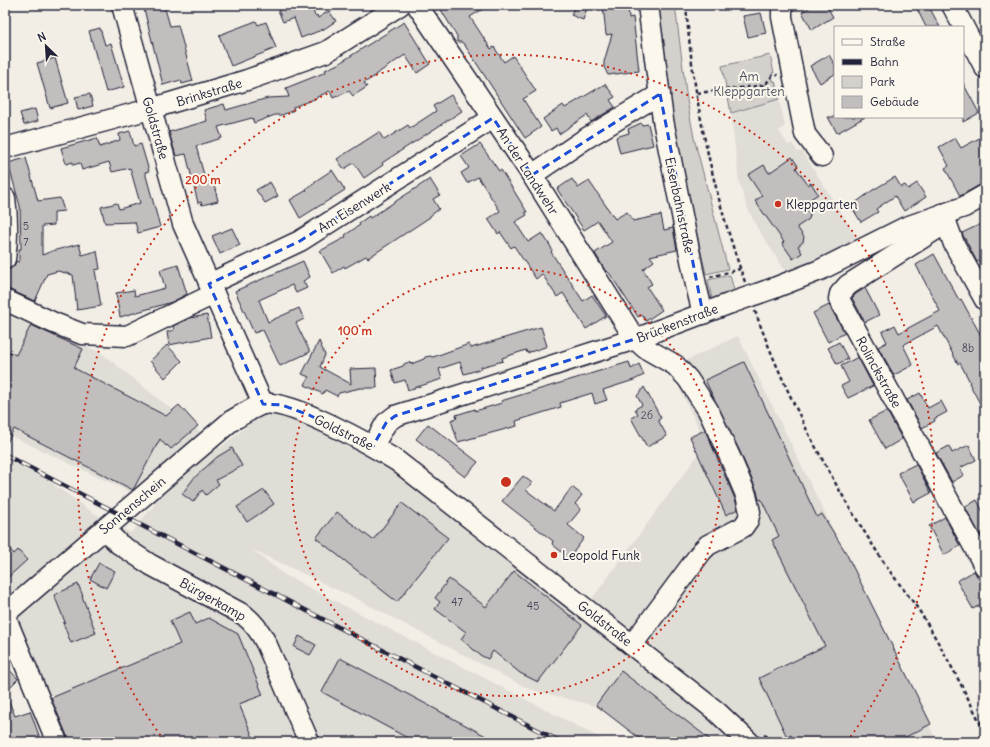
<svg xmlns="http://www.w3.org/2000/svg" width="990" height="747" viewBox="0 0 990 747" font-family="Delius,sans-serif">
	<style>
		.built { fill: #e0dcd6 }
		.green { fill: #d4d1cc; stroke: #7b7a84 }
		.building { fill: #c2bebe; stroke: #22223b }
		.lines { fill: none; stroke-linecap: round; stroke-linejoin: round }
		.minor-casing { stroke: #22223b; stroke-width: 23 }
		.path { stroke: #22223b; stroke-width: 2.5; stroke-dasharray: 4 3; stroke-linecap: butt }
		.minor { stroke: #fbf7ec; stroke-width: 20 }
		.rail-casing { stroke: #22223b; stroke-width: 4.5 }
		.rail { stroke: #fbf7ec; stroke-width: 3; stroke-dasharray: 9; stroke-linecap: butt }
		.minor-bridge-casing { stroke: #22223b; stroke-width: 23; stroke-linecap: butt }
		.minor-bridge { stroke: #fbf7ec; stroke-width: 20 }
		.marked { fill: none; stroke: #1d4ed8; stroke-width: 3; stroke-dasharray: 8 5; stroke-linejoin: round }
		.ring { fill: none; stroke: #c8321e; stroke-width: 2; stroke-dasharray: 2 4 }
		.poi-dot { fill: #c8321e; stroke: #fbf7ec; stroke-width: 1.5 }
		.labels { text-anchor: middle; stroke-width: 4; stroke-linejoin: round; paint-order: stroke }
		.number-label { font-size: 11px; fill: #4a495c }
		.park-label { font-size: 13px; fill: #575766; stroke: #fbf7ec }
		.street-label { font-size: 13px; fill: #22223b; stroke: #fbf7ec }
		.poi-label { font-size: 13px; fill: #22223b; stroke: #fbf7ec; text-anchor: start }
		.centre { fill: #c8321e; stroke: #fbf7ec; stroke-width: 2 }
		.ring-label { font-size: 12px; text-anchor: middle; font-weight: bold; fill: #c8321e; stroke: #fbf7ec; stroke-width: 4; stroke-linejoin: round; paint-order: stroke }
	</style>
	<rect width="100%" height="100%" fill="#f2eee5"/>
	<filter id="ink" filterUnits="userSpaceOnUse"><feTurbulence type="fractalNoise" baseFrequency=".025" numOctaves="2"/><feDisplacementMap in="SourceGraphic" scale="8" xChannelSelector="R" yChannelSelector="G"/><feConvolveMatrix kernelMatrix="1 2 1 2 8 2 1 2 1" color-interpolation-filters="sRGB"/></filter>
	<g filter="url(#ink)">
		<g class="built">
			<path d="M779 99 785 126 779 131 788 145 792 143 798 152 802 151 859 241 788 275 758 229 747 207 739 182 731 113Z"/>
			<path d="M5 315 100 352 220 448 268 409 362 437 583 611 706 444 670 368 738 336 937 742H737L529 689 357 599 251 549 285 575 608 742H46L9 640 5 636V450L92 512 131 533 155 504 5 433Z"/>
		</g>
		<g class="green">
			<path d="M659 5H675L687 100 694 138 728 269 706 274C686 185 664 96 659 5Z"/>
			<path d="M770 55 774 73H772L773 81H775L779 99 731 113 722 66Z"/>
			<path d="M730 275 735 294 720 299H712L708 280Z"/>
		</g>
		<g class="building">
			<path d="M143 5H164L170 26 178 25 193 81 182 84 181 80 163 85Z"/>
			<path d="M292 5H311L315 16 317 15 318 18 329 11 336 21 324 29 301 38 294 18 283 22 278 10Z"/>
			<path d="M438 5H489L470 17 491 49 494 47 504 62 513 56 536 91 523 99 541 127 525 138 464 44 461 42H457V36Z"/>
			<path d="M575 5H588L583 20 571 15Z"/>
			<path d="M603 5H628L629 18 633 17 639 71 608 75 604 67V62L612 34 606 35Z"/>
			<path d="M813 5H826L833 17 812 30 802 12Z"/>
			<path d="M925 5H928L940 27H926L917 9Z"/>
			<path d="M761 13 766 33 748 37 743 16Z"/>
			<path d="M256 21 258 25 266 22 276 48 231 66 219 35Z"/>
			<path d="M404 22 430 64 417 73 405 55 375 75V76L364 83 367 87 353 96 349 91 333 98 330 91 317 97V98L293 107 294 110 282 115H275L254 123 252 118 218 127 222 138 196 146 206 182 213 180 218 201 202 205 201 202 198 203 186 154 176 156 169 132 207 121 204 110 224 104 226 110 268 98 289 97 286 88 326 72 325 70 338 64Z"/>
			<path d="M100 28 105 45 111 43 124 87 106 92 89 31Z"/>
			<path d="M829 55 835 65V74L820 83 810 66Z"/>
			<path d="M55 58 68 103 50 108 37 63Z"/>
			<path d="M963 83 979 113 963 122Z"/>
			<path d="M605 84 615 97 610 100 615 107 591 122 587 115 559 134 556 128 551 131 543 119 563 105 565 108Z"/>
			<path d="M90 94 93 106 78 110 75 97Z"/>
			<path d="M451 95 462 111 382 163 383 165 364 178 354 163 344 169 337 159 379 132 384 140 408 125 410 128 436 111 433 106Z"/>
			<path d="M35 109 38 121 24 125 20 113Z"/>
			<path d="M828 117H865L837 133Z"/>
			<path d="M641 123 642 125 648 124 653 145 620 153 616 137 629 133 628 129Z"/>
			<path d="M130 131 134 146 141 144 149 171 145 172 160 227 138 233 135 222 105 223 101 207 117 203 119 209 140 203 130 168 112 172 109 162 82 170 80 163 73 165V162L66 164 61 148 97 138 100 147 120 140 119 134Z"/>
			<path d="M985 135V182L960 196 945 168 949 166 939 147 955 138 961 148Z"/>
			<path d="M480 144 499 171 501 170 527 212H525L527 215 515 222 528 242 542 233 551 247 552 251 551 252 583 301 592 295 606 316 586 329 563 293 557 297 542 274 536 279 514 246 511 248 500 232 498 234 488 219 500 211 478 177 467 183 461 173 469 168 461 156Z"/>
			<path d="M792 157 798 166 796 168 808 185 811 183 818 194 803 204 810 214 809 219 797 227 804 237 803 242 798 246 802 253 793 259 782 243 784 242 755 201 762 196 748 175 764 165 769 173Z"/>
			<path d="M26 158 38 201 60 198 64 211 54 212V225L42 226V255L52 251 79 244 82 255 97 251 100 269 95 270 101 306 77 310 73 275 58 271 47 274 35 301 10 290 5 289 6 270 14 266 16 261 19 262V249H21L20 206 8 163Z"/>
			<path d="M332 170 345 190 300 218 290 200 307 190 306 189 315 183 314 182Z"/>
			<path d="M895 177 901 187 905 185 908 189 917 183 926 197 904 211 895 196 876 209 878 212 861 222 851 206 873 190Z"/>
			<path d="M430 179 440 195 433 199 439 209 430 216V217L368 258 366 256 345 268 344 266 333 273 320 251 346 237 345 235 360 225 359 223 369 216 370 218Z"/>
			<path d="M572 179 578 188 589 181 615 219 627 212 633 221 661 215 664 230 673 228 677 250 650 256 654 261 643 269 652 284 647 287 662 310 646 321 642 315 638 317 610 274 607 271 606 272 595 253 612 242 598 221 584 230 557 189Z"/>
			<path d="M270 182 278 196 265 203 256 190Z"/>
			<path d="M981 224 985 232V258L977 262 962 233Z"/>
			<path d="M232 228 240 245 220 254 212 236Z"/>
			<path d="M934 254 959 300 961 299 985 343V413L969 383 970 382 960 363 958 364 938 326 903 345 913 365 894 375 878 347 887 342 882 332 895 325 899 333 940 311 916 265Z"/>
			<path d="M303 261 310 277 303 281 307 288 296 293 292 285 259 300 268 322 299 308 304 319 296 323 310 352 280 366 263 330 254 333 235 291Z"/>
			<path d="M178 265 187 294 172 302 120 317 116 293 134 290 135 296 165 288 160 270Z"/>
			<path d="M865 288 879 315 865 322 852 298 856 294Z"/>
			<path d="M829 305 845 333 828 342 813 313Z"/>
			<path d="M207 315 211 337 169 345 167 332 174 330 173 326 190 318Z"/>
			<path d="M31 325 83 349 74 368 166 416 179 405 198 426 171 449 167 445 166 446 160 439 133 490 14 429 5 446V350L16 355Z"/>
			<path d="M541 327 547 346 545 347 527 353 526 350 502 358 503 361 481 367V369L464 374 460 362 439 369 442 379 408 390 405 380 395 383 391 370 403 366 404 364 409 362 411 364 424 359 425 357 430 356 433 357 469 344 471 348Z"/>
			<path d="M319 341 325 355 320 367 351 384 350 369 376 368 377 388H360L339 393 337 396 325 390 323 394 305 385 309 377 302 374Z"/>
			<path d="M839 342 848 359 837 364 828 348Z"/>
			<path d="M167 345 182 361 165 378 150 361Z"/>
			<path d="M858 357 873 386 848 398 841 386 849 382 841 366Z"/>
			<path d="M629 362 631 369 639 364 644 375 634 380 603 390 607 400 595 404 592 393 560 403 561 407 516 421 517 426 458 442 451 420 457 418 456 415 475 409V411L502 403 501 401Z"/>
			<path d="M744 362 817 517 822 514 845 551 931 724 896 742H797L791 735 787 737 759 678 825 646 772 540 779 536 761 499 759 500 757 491 740 452 705 380Z"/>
			<path d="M644 387 661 418 658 420 667 436 647 447 631 418 638 414 635 409 642 405 637 396Z"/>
			<path d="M920 393 928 408 941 401 947 412 934 419 935 421 922 428 907 400Z"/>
			<path d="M887 411 902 439 885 449 869 420Z"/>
			<path d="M428 424 478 462 465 477 416 439Z"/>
			<path d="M705 430 735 499 738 509 726 515 690 437Z"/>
			<path d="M969 445 976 460 960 468 964 475 952 482 936 453 949 446 952 453Z"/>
			<path d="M232 448 242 466 216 480 219 484 206 495 202 490 193 502 182 494 194 478 217 457Z"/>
			<path d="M916 464 931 493 914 502 898 473Z"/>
			<path d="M523 476 532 483 526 490 554 511 572 487 582 495 575 504 581 509 568 525 584 538 569 558 552 544 553 541 502 501Z"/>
			<path d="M264 490 274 504 247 522 237 507Z"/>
			<path d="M977 500 985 516V532L980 535 965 507Z"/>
			<path d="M402 503 448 538 397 602 316 538 337 512 373 540Z"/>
			<path d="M945 517 960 546 944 555 929 526Z"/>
			<path d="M5 544 14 554 18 550 27 560 5 580Z"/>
			<path d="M99 563 115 571 106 588 90 579Z"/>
			<path d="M514 571 582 625 538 682 520 673 493 651 488 659 480 655 461 639 466 632 435 609 440 602 435 598 449 579 486 607Z"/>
			<path d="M974 571 985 590V602L973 609 957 581Z"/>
			<path d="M78 584 83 596H82L96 633 71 643 63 623 65 622 54 595Z"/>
			<path d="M190 612 195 624 209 618 238 634 263 695 239 704 255 742H68V738L51 698 180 644 170 621Z"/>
			<path d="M299 636 316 645 310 655 294 647Z"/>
			<path d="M340 658 497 742H415L322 692Z"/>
			<path d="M5 665 18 679 5 692Z"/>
			<path d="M621 671 703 734 713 742H644L596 705Z"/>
			<path d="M5 694H6L15 716 30 711 40 738 30 742H5Z"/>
		</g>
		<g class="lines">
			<g class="minor-casing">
				<g id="minor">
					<path d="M122 5 183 224 263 404"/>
					<path d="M417 5 532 175 635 339 645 348 675 365 688 379 708 410 730 457 746 495 750 512 748 520 743 527 708 545 702 551 632 645"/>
					<path d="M648 5 663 120 696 285 703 314"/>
					<path d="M782 5V17L805 134 822 156"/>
					<path d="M952 5 985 68"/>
					<path d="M5 148 150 109 247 80 326 52 400 5"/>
					<path d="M532 175 585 139 660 94"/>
					<path d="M5 198C8 219 8 238 5 259"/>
					<path d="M943 214 938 228 848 285 840 294 839 299 985 567"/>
					<path d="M943 214 954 244 985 300"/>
					<path d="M209 284 300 241 493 118"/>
					<path d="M774 288 820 270 906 227 964 207 985 195"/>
					<path d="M5 300 54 323 82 334 127 336 214 294"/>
					<path d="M373 446 386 423 395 416 635 339 731 303"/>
					<path d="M104 529 119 544 151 565 244 615C254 623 260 631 266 643L309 742"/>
					<path d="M5 614 231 421C238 417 256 406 263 404 290 399 373 446 397 461L716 711 749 742"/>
					<path d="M5 616 57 742"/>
				</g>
			</g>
			<g class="path">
				<path d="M686 5C693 99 713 193 745 282"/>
				<path d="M697 93 765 85 772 76 778 75"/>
				<path d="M710 277 740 269"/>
				<path d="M755 311C787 399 832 483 883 561 895 580 910 596 922 615 945 653 966 693 985 733"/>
				<path d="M764 734 773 742"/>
			</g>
			<use href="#minor" class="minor"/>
			<g class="rail-casing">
				<path id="rail" d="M5 455 561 742"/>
			</g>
			<use href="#rail" class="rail"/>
			<g class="minor-bridge-casing">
				<path id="minor-bridge" d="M731 303 774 288"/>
			</g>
			<use href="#minor-bridge" class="minor-bridge"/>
		</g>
	</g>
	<path class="marked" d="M660 94 703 314 635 339 395 416 386 423 373 446 309 415 282 405 263 404 209 284 300 241 493 118 532 175Z"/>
	<g class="ring">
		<circle cx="506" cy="482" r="214"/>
		<path d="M164 740A428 428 0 1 1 848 740"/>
	</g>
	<g class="poi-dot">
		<circle cx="778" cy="204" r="4"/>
		<circle cx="554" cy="555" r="4"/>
	</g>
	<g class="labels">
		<g class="number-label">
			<text x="26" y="230">5</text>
			<text x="26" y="246">7</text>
			<text x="968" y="352">8b</text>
			<text x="647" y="419">26</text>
			<text x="457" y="606">47</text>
			<text x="533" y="610">45</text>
		</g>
		<g class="park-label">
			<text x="749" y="81">Am<tspan x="749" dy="15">Kleppgarten</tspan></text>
		</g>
		<g class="street-label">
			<text transform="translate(209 92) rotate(-17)" y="5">Brinkstraße</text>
			<text transform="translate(156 128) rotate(74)" y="5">Goldstraße</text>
			<text transform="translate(528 171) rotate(57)" y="5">An der Landwehr</text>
			<text transform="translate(680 205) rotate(78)" y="5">Eisenbahnstraße</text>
			<text transform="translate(354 207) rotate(-32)" y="5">Am Eisenwerk</text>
			<text transform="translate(677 323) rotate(-21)" y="5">Brückenstraße</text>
			<text transform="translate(879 372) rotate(61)" y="5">Rolinckstraße</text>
			<text transform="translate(344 432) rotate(26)" y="5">Goldstraße</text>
			<text transform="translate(132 505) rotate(-40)" y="5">Sonnenschein</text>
			<text transform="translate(213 599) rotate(29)" y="5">Bürgerkamp</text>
			<text transform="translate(605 623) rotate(38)" y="5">Goldstraße</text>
		</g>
		<g class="poi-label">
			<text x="786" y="209">Kleppgarten</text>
			<text x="562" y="560">Leopold Funk</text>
		</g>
	</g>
	<circle cx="506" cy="482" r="6" class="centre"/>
	<g class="ring-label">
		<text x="203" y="184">200 m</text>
		<text x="355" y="335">100 m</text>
	</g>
	<rect width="990" height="747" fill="none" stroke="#fbf7ec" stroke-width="20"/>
	<rect x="10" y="10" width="970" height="727" fill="none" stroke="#22223b" stroke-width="1.5" filter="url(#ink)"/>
	<rect x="834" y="26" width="130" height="92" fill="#fbf7ec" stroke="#a4a2a5"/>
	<rect x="842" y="39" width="20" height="6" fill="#fbf7ec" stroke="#a4a2a5"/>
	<text x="870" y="46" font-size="12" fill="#22223b">Straße</text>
	<rect x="842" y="59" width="20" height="6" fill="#22223b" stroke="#a4a2a5"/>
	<text x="870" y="66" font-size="12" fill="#22223b">Bahn</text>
	<rect x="842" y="76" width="20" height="12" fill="#d4d1cc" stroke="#a4a2a5"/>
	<text x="870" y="86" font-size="12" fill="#22223b">Park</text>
	<rect x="842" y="96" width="20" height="12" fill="#c2bebe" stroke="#a4a2a5"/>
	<text x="870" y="106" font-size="12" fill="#22223b">Gebäude</text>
	<g transform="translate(46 46) rotate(335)" stroke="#fbf7ec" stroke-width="3" paint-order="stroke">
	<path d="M0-3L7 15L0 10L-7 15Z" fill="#22223b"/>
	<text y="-6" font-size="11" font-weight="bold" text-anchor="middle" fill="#22223b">N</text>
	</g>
</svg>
